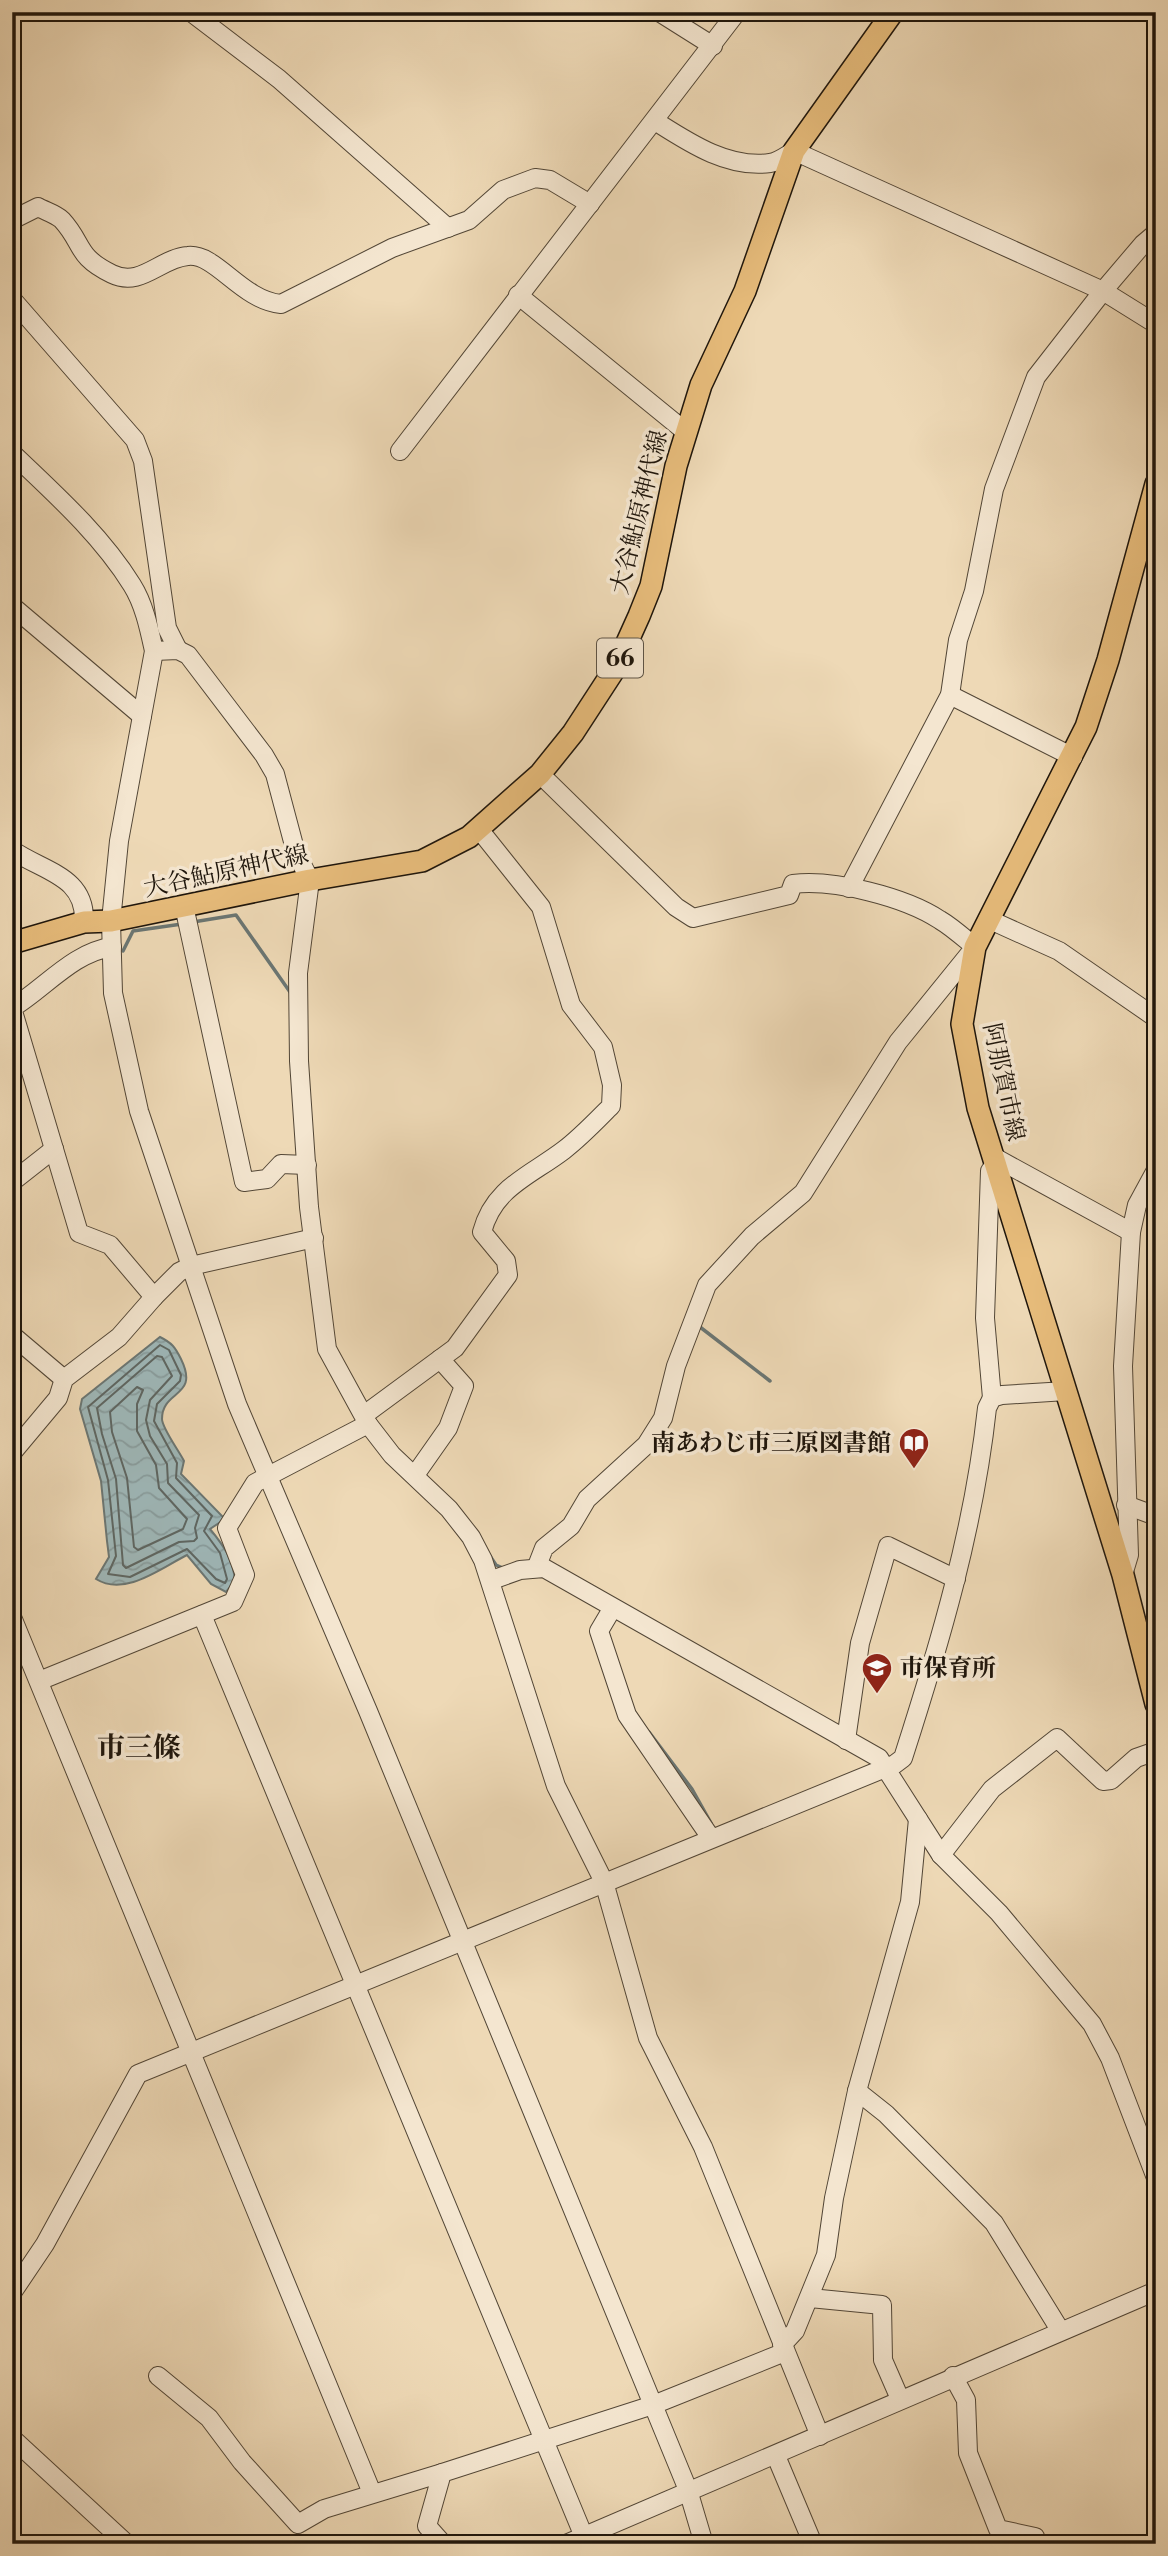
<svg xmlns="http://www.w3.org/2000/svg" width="1168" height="2556" viewBox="0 0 1168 2556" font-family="'Libre Bodoni','Noto Serif JP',serif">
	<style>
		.water { fill: url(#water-waves); stroke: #6b7673; stroke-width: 2 }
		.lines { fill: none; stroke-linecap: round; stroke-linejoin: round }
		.shore { stroke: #5e6662; stroke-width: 2 }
		.stream { stroke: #6b7673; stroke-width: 3.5 }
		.minor-casing { stroke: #524636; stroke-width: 20 }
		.major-casing { stroke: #1e150b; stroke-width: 24 }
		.minor { stroke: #f4e6d0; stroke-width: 18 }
		.major { stroke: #e7bc7b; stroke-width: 21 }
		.labels { text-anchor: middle; stroke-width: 7; stroke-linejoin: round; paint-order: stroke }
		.shield { fill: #f4e6d0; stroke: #5e5446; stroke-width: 2 }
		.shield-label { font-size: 23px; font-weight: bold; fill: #1e150b }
		.street-label { font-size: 24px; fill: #1e150b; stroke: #f4e6d0 }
		.poi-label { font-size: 24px; font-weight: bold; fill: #1e150b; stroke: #f4e6d0; text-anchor: end }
		.quarter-label { font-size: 28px; font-weight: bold; fill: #1e150b; stroke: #f4e6d0 }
	</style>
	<defs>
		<pattern id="water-waves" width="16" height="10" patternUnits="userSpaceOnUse" patternTransform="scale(1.75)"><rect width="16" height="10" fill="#9eb7b8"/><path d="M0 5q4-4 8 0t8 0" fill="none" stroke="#889c9d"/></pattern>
	</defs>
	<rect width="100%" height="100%" fill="#eed9b6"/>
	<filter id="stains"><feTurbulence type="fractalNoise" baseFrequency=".00286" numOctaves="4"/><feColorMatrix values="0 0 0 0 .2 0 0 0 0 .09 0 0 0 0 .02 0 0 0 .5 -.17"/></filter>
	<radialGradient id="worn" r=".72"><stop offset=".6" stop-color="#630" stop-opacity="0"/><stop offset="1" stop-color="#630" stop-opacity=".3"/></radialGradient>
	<path class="water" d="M160 1337C172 1343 175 1347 181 1359 200 1398 162 1389 162 1419 162 1428 179 1451 184 1461L181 1474 225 1519 210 1529C224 1546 233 1559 235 1581L226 1592 211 1584 187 1555C161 1568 125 1597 96 1579L109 1557 107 1541 101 1481 80 1409 82 1399Z"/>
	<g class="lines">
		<g class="shore">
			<path d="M160 1345 169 1350 181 1375 180 1381 157 1404 154 1421 177 1463 176 1478 212 1516 204 1531 220 1553 227 1579 225 1583 216 1579 187 1549 130 1577 108 1574 116 1556 108 1480 88 1407Z"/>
			<path d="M157 1356 162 1357 172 1376 150 1400 146 1420 150 1436 167 1464 168 1483 199 1515 195 1528 197 1538 194 1541 179 1542 126 1568 123 1565 116 1479 102 1434 97 1408Z"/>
			<path d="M137 1387 143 1390 137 1404V1431L156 1465 159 1488 187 1519 183 1529 138 1550 134 1547 127 1478 112 1432 110 1412Z"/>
		</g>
		<g class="stream">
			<path d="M193 922 236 915 290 992"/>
			<path d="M123 951 133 931 182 924"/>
			<path d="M700 1327 770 1381"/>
			<path d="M490 1556 496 1565 505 1569"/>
			<path d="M649 1732 692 1789 711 1823"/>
		</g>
		<g class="minor-casing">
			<g id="minor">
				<path d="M191 12 279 79 448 228"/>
				<path d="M659 12 713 46"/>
				<path d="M655 121C688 142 728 169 770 163 778 162 787 155 794 151L1103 291 1156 324"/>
				<path d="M12 220 38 207C45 211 56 214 62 220 84 244 75 256 112 274 141 288 160 258 188 256 216 253 241 300 281 304L392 248 469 220 503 190 535 178 550 180 590 204"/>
				<path d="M518 295 686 432"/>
				<path d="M12 299 135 440 143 461 167 628 178 650"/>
				<path d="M400 451 737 12"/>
				<path d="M12 453C54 493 101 535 132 585 144 604 149 628 154 651L119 841 111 921 113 993 139 1111 237 1404 368 1711 688 2490 704 2544"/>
				<path d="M12 606 142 716"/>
				<path d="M154 651 178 650 188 655 264 755 275 774 296 853 310 880 298 973 299 1061 309 1207 327 1349 368 1424 392 1455 449 1509 471 1537 483 1560 556 1786 604 1882 648 2038 703 2147 820 2436"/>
				<path d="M950 695 1073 757"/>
				<path d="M12 850C44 872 86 876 84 922"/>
				<path d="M849 888 950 695 958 640 974 591 994 489 1036 377 1103 291 1143 244 1156 233"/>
				<path d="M184 906 244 1182 267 1179 281 1164 307 1165"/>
				<path d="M988 919 1059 951 1156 1018"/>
				<path d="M112 947C73 952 44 989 12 1008L79 1233 110 1245 154 1297 179 1272 191 1266 314 1238"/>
				<path d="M994 1157 1131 1232"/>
				<path d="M12 1182 54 1149"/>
				<path d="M12 1335 64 1379"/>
				<path d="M992 1398 985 1318 990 1171 996 1163"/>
				<path d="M364 1415 455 1348 508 1275 506 1261 482 1232C494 1187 530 1176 564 1150 581 1137 596 1121 611 1106L612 1085 603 1047 571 1005 541 907 478 828"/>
				<path d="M12 1453 58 1398 64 1379 119 1337 154 1297"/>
				<path d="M415 1475 448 1428 464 1386 440 1359"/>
				<path d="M1126 1505 1156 1516"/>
				<path d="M537 1566 544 1548 571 1526 587 1499 646 1445 663 1418 676 1366 707 1285 752 1236 803 1193 898 1042 975 947C964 938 952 927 940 920 905 897 834 879 793 884L789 895 693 918 676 907 540 774"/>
				<path d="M1123 1575 1129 1555 1123 1366 1131 1232 1137 1205 1156 1170"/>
				<path d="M492 1580 520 1570 544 1568 879 1758 941 1855 999 1913 1092 2024 1110 2058 1156 2178"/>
				<path d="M612 1609 599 1631 627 1715 711 1838"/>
				<path d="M202 1615 587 2544"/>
				<path d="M12 1617 372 2493"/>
				<path d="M39 1681 233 1602 245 1575 227 1528 255 1483 368 1424"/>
				<path d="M846 1740 860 1643 888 1546 956 1579"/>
				<path d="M941 1855 992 1789 1057 1738 1103 1781 1111 1780 1136 1758 1156 1751"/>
				<path d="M857 2091 886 2114 994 2223 1060 2330"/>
				<path d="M12 2293 45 2244 138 2074 895 1764 903 1758C940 1643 974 1529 987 1408L992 1398 1002 1395 1066 1391"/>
				<path d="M810 2298 882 2305 883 2360 900 2399"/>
				<path d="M782 2345 795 2331 826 2255 834 2198 857 2091 910 1902 918 1819"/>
				<path d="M158 2376 209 2418 242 2462 298 2524 324 2509 442 2473"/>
				<path d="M953 2376 966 2400 968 2453 998 2529 1035 2537 1036 2544"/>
				<path d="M12 2438 127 2544"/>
				<path d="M776 2456 813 2544"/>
				<path d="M443 2544 427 2526 442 2473 653 2405 785 2352"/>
				<path d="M566 2544 1156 2291"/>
			</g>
		</g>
		<g class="major-casing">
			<g id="major">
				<path d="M1156 484 1108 660 1086 727 975 947 962 1024 978 1108 1123 1575 1156 1704"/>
				<path d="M12 943 84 922 111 921 310 880 422 861 469 837 540 774 573 733 616 667 639 616 651 586 676 466 701 385 745 291 794 151 893 12"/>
			</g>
		</g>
		<use href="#minor" class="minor"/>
		<use href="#major" class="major"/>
	</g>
	<defs>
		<g id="library-pin" transform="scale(1.575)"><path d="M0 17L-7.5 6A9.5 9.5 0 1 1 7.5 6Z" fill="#8f2418" stroke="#f4e6d0"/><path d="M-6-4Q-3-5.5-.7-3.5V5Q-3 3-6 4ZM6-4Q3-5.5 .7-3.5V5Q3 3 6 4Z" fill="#fff"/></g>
		<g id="school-pin" transform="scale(1.575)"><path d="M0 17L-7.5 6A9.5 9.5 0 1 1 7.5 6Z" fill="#8f2418" stroke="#f4e6d0"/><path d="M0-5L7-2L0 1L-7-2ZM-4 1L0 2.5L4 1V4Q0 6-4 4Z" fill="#fff"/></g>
	</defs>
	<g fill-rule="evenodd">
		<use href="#library-pin" x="914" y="1443"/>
		<use href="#school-pin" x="877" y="1668"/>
	</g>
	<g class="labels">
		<rect class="shield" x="597" y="638.5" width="46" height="39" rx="5"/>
		<g class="shield-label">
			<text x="620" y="666">66</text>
		</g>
		<g class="street-label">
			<text transform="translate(639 512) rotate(-76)" y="8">大谷鮎原神代線</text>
			<text transform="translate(226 871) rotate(-12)" y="8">大谷鮎原神代線</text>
			<text transform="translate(1004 1082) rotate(78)" y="8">阿那賀市線</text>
		</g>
		<g class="poi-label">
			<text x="891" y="1451">南あわじ市三原図書館</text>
			<text x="900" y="1676" text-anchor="start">市保育所</text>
		</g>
		<g class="quarter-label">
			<text x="139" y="1757">市三條</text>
		</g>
	</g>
	<rect width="1168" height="2556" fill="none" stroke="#eed9b6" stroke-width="42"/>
	<rect x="14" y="14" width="1140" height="2528" fill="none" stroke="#1e150b" stroke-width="3.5"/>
	<rect x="21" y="21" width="1126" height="2514" fill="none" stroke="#1e150b" stroke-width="2"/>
	<rect width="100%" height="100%" filter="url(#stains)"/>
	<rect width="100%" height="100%" fill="url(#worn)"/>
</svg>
